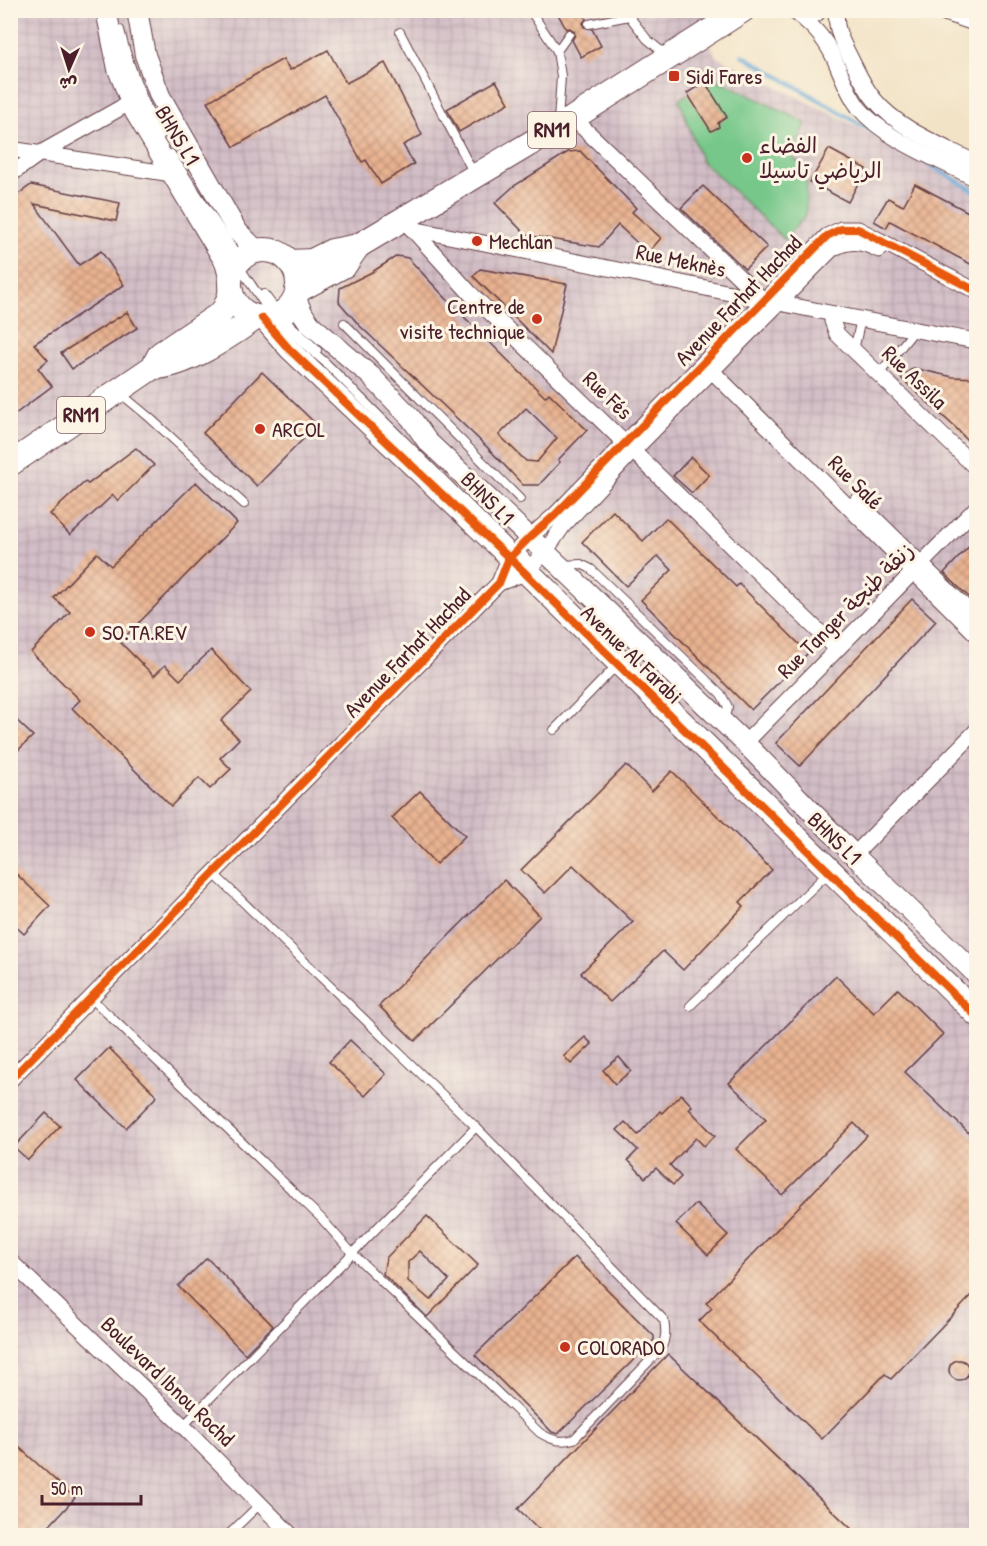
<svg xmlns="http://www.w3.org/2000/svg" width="987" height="1546" viewBox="0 0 987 1546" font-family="'Patrick Hand','Playpen Sans Arabic',sans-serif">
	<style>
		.industrial { fill: url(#industrial-grid) }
		.pitch { fill: #76c789; stroke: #60735a; stroke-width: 1.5 }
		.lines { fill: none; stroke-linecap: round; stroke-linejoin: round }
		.stream { stroke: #62a7d7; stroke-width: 4 }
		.building { fill: url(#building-cross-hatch); fill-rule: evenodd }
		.service-casing { stroke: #633c42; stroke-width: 10 }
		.minor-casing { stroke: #633c42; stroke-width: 17 }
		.tertiary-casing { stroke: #633c42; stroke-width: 22 }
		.primary-casing { stroke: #633c42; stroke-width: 26 }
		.service { stroke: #fff; stroke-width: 8 }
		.minor { stroke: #fff; stroke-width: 15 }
		.tertiary { stroke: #fff; stroke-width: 20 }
		.primary { stroke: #fff; stroke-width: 24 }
		.cycleway-casing { stroke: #fcf5e5; stroke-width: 11 }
		.cycleway { stroke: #e8590c; stroke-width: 8 }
		.poi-dot { fill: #c8321e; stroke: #fcf5e5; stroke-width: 2 }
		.labels { text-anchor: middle; stroke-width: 6; stroke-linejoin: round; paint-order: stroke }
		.shield { fill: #fcf5e5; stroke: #7f5f63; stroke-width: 1.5 }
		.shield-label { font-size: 21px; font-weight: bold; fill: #4a1f2b }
		.poi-label { font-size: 22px; fill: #4a1f2b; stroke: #fcf5e5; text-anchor: start }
		.street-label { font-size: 22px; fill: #4a1f2b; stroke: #fcf5e5 }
	</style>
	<defs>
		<pattern id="industrial-grid" width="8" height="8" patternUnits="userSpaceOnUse" patternTransform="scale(1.5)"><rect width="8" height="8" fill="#d2bdc6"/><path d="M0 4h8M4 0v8" fill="none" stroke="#b6a2aa"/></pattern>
		<pattern id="building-cross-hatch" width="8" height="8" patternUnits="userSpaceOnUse" patternTransform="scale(1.5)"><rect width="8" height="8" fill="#e9b391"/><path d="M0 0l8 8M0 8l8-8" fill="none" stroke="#bf9177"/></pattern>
	</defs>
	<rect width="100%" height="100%" fill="#fcf5e5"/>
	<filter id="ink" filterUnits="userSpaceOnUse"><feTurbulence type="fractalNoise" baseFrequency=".0167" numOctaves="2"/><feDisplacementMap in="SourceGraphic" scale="12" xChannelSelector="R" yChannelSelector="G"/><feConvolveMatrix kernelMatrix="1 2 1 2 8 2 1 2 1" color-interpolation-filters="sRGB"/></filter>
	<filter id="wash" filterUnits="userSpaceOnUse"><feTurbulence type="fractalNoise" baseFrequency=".008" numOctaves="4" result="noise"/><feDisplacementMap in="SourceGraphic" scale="24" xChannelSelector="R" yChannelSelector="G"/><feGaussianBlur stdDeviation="1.35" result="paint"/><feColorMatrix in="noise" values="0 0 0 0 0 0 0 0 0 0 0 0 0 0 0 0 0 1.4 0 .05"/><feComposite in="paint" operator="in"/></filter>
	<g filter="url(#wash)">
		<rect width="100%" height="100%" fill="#f2e3c6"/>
		<path class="industrial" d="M10 11H718L704 21 715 56 976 186V1535H11Z"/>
		<path class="pitch" d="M715 78 806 123 792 157 807 170 806 216 784 239 701 160 679 99Z"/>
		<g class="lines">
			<g class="stream">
				<path d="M742 55 877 134"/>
				<path d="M925 162 976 192"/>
			</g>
		</g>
		<g id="blocks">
			<g class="building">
				<path d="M564 10H582L586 19 583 23 584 27 592 29 601 46 581 57 572 40 575 35 574 31 570 28 566 29 558 14Z"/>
				<path d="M328 50 346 83 385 63 422 135 403 145 414 164 381 184 366 160 362 162 325 95 234 147 207 102 283 59 290 70Z"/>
				<path d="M496 81 509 103 459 132 447 109Z"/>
				<path d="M705 82 727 117 718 123 719 127 711 131 687 93Z"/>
				<path d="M829 149 866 169 848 202 810 182Z"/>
				<path d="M580 151 636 208 632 212 661 238 648 253 618 225 599 247 526 235 495 203 514 186 568 152Z"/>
				<path d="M915 184 976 216V267L890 221 886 228 874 221 888 198 903 206Z"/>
				<path d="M31 185 120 203 116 221 34 204 79 265 101 251 124 285 34 344 48 360 38 368 52 386 10 418V200Z"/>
				<path d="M703 186 767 247 745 269 681 208Z"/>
				<path d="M397 256 408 258 456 309 545 397 549 393 587 430 558 460 560 462 539 485H523L487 447 360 326 339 302 340 288 372 272ZM526 408 557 438 537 462 526 461 499 435Z"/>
				<path d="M480 269 567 284 551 354 473 276Z"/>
				<path d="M127 312 137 328 72 369 61 353Z"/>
				<path d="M913 368 953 377 976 378V450L956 428 901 378Z"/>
				<path d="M262 372 317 425 257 486 203 433Z"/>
				<path d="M136 448 154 465 118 501 113 495 70 535 50 514 85 482 88 484Z"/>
				<path d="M691 457 709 475 692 493 673 476Z"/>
				<path d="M196 482 237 523 120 642 154 676 165 665 180 680 211 650 251 692 221 721 239 739 220 758 231 769 210 789 199 778 171 806 72 708 80 700 31 652 70 612 54 598 97 553 111 566Z"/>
				<path d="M613 511 643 541 666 518 736 587 739 584 808 653 751 710 641 600 672 570 658 556 626 586 582 542Z"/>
				<path d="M976 539V592L969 597 944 573Z"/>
				<path d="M912 599 936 621 800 766 776 743Z"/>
				<path d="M10 714 33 736 10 758Z"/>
				<path d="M626 765 652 791 672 771 772 870 740 902 744 906 683 970 663 951 610 1002 581 973 633 922 573 865 545 893 521 870Z"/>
				<path d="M420 791 465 836 436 864 392 818Z"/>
				<path d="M10 868 50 906 24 934 10 921Z"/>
				<path d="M504 880 540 916 415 1041 379 1006Z"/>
				<path d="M836 976 874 1013 898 989 943 1034 905 1072 976 1140V1291L891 1379 885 1374 822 1439 699 1321 712 1308 706 1303 867 1136 854 1123 782 1195 736 1149 766 1119 729 1083Z"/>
				<path d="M585 1037 592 1044 571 1064 564 1056Z"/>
				<path d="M350 1040 386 1074 365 1096 329 1062Z"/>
				<path d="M109 1048 157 1096 126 1128 77 1080Z"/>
				<path d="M619 1057 631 1071 615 1084 603 1070Z"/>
				<path d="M681 1094 692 1106 689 1109 715 1136 704 1146 696 1138 670 1165 681 1177 673 1185 656 1168 645 1178 628 1160 638 1150 617 1130 625 1122 638 1135 660 1111 662 1113Z"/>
				<path d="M46 1113 60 1126 28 1160 14 1147Z"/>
				<path d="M696 1204 728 1235 708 1255 676 1224Z"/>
				<path d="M427 1216 478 1265 427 1317 383 1274 386 1258ZM420 1251 449 1280 430 1300 408 1281V1262Z"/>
				<path d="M575 1257 654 1336V1340L558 1434 552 1432 475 1355Z"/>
				<path d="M207 1258 273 1326 245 1354 178 1286Z"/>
				<path d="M668 1354 859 1536H546L518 1509Z"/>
				<circle cx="959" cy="1370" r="10"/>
				<path d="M10 1439 75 1498 40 1536H10Z"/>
			</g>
		</g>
	</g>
	<g filter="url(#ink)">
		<use href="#blocks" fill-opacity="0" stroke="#633c42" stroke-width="1.5"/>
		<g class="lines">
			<g class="service-casing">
				<g id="service">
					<path d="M530 10 557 51"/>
					<path d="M589 24 629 16 647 39 666 55"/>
					<path d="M120 30C129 68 143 101 160 136"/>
					<path d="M400 32 474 174"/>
					<path d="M558 121 561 76 557 51 569 34"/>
					<path d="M171 154 236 254"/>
					<path d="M230 253 273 317 326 363 508 544"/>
					<path d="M264 294 280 315 317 350"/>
					<path d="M344 323 520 499"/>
					<path d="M854 350 861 319"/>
					<path d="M879 374 910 336"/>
					<path d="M120 393 150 418 244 504"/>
					<path d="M518 549 532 565 793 820"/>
					<path d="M562 565 581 564 591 569 721 694 728 707 723 721"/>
					<path d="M554 730 617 665"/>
					<path d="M789 819 976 1002"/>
					<path d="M91 998 321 1218 352 1253 540 1433C552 1440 560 1443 574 1439L661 1349C666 1339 666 1331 664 1320L476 1127 214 874"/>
					<path d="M690 1006 828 873"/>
					<path d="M183 1426 476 1127"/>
					<path d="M227 1536 260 1504"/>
				</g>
			</g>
			<g class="minor-casing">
				<g id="minor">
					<path d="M792 10C808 21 823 36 832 54 841 72 846 91 859 108 885 140 940 160 976 179"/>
					<path d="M837 10C834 29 843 43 851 59 858 73 864 87 874 99 899 130 942 145 976 163"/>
					<path d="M573 118 763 300"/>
					<path d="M10 149 172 174"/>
					<path d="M10 175 39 154 131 102"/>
					<path d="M403 219 470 293 837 649"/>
					<path d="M412 229C601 265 788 307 976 341"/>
					<path d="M833 314 832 321 837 334 976 468"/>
					<path d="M705 364 976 634"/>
					<path d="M857 501 976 618"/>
					<path d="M499 583 525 573 545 552 563 526 633 451 831 250C848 239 861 241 879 250"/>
					<path d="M745 743 976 508"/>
					<path d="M854 855 976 731"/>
					<path d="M10 1080 499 583 509 558 530 537 554 516 827 236 841 229H858L976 291"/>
					<path d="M10 1261 183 1426 292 1536"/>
				</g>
			</g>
			<g class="tertiary-casing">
				<g id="tertiary">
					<path d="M106 10 118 69 135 112 225 262 230 281"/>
					<path d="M137 10 145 55 160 96 237 231 257 251"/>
					<path d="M944 10 976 21"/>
					<path d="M295 297 303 314 310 324 371 376 411 418 427 441 560 566 745 743 854 855 976 974"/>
					<path d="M262 318 289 349 525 573 976 1016"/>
				</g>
			</g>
			<g class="primary-casing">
				<g id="primary">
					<path d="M800 10H814"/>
					<circle cx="264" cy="284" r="34"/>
					<path d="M290 262 312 261 332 251 358 246 573 118 743 10"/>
					<path d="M297 291 345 265 358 246"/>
					<path d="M153 367C184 368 231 335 257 317"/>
					<path d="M10 464 153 367 160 354 220 314 225 308 231 292"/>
				</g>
			</g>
			<use href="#service" class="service"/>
			<use href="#minor" class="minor"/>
			<use href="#tertiary" class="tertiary"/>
			<use href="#primary" class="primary"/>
			<g class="cycleway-casing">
				<g id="cycleway">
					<path d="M262 318 289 349 525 573 976 1016"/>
					<path d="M10 1080 499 583 509 558 530 537 554 516 827 236 841 229H858L976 291"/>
				</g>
			</g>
			<use href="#cycleway" class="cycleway"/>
		</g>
	</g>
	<g class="poi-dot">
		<rect x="668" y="70" width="12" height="12" rx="3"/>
		<circle cx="747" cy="158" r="6"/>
		<circle cx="477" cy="241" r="6"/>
		<circle cx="537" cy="319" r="6"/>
		<circle cx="260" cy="429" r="6"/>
		<circle cx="90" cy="632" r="6"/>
		<circle cx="565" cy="1347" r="6"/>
	</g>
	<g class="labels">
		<g class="shield">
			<rect x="528" y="112" width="48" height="36" rx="4.5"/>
			<rect x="57" y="397" width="48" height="36" rx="4.5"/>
		</g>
		<g class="shield-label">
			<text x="552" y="137">RN11</text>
			<text x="81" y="422">RN11</text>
		</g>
		<g class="poi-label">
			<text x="686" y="84">Sidi Fares</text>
			<text x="759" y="153">الفضاء<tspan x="759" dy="25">الرياضي تاسيلا</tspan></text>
			<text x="489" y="249">Mechlan</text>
			<text x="525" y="314" text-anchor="end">Centre de<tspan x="525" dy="25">visite technique</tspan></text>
			<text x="272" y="437">ARCOL</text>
			<text x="102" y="640">SO.TA.REV</text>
			<text x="577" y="1355">COLORADO</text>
		</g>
		<g class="street-label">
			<text transform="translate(178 135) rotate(59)" y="8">BHNS L1</text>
			<text transform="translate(681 260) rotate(12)" y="8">Rue Meknès</text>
			<text transform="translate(738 300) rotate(-46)" y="8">Avenue Farhat Hachad</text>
			<text transform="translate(915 377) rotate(44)" y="8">Rue Assila</text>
			<text transform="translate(608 395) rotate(44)" y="8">Rue Fés</text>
			<text transform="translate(856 482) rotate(45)" y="8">Rue Salé</text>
			<text transform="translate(488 498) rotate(45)" y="8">BHNS L1</text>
			<text transform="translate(845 610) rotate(-45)" y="8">Rue Tanger زنقة طنجة</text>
			<text transform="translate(407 652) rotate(-46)" y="8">Avenue Farhat Hachad</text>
			<text transform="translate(632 654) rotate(44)" y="8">Avenue Al Farabi</text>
			<text transform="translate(835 838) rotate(44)" y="8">BHNS L1</text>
			<text transform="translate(168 1381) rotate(44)" y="8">Boulevard Ibnou Rochd</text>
		</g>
	</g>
	<rect width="987" height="1546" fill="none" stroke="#fcf5e5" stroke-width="36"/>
	<g transform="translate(69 69) rotate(183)" stroke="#fcf5e5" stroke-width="4.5" paint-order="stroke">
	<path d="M0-4.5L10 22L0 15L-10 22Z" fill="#4a1f2b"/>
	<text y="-9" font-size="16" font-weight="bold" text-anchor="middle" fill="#4a1f2b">ش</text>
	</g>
	<path d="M42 1495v9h99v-9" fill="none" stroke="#4a1f2b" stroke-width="3"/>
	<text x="51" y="1495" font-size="18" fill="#4a1f2b" stroke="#fcf5e5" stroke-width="4.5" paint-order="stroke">50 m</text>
</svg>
